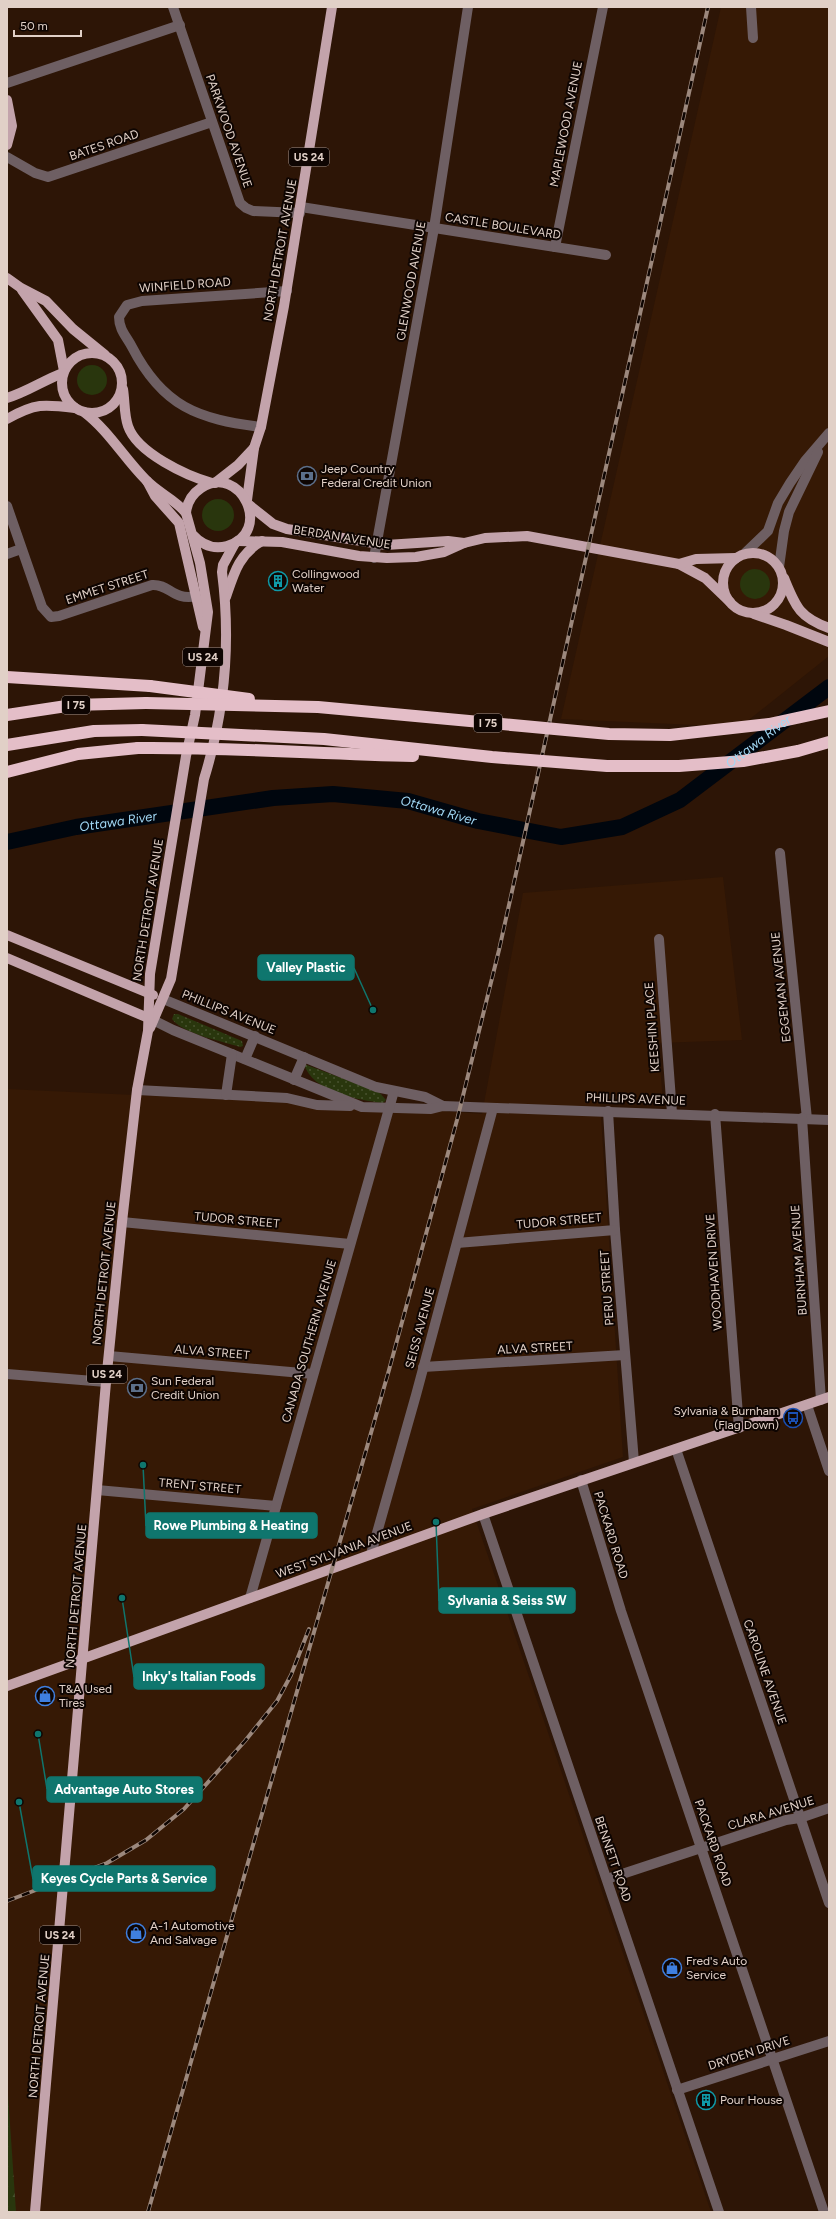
<svg xmlns="http://www.w3.org/2000/svg" width="836" height="2219" viewBox="0 0 836 2219" font-family="Figtree,sans-serif">
	<style>
		.built { fill: #361905 }
		.grass { fill: #29360d }
		.forest { fill: url(#forest-firs) }
		.park { fill: url(#park-dots) }
		.lines { fill: none; stroke-linecap: round; stroke-linejoin: round }
		.river { stroke: #00060e; stroke-width: 16 }
		.minor { stroke: #6e5f63; stroke-width: 10 }
		.major { stroke: #c3a3ab; stroke-width: 10 }
		.highway { stroke: #e4bec8; stroke-width: 12 }
		.rail-casing { stroke: #9c887d; stroke-width: 4 }
		.rail { stroke: #0e0502; stroke-width: 2.5; stroke-dasharray: 8; stroke-linecap: butt }
		.highway-bridge { stroke: #e4bec8; stroke-width: 12 }
		.labels { text-anchor: middle; stroke-width: 4; stroke-linejoin: round; paint-order: stroke }
		.shield { fill: #0e0502; stroke: #a2938c; stroke-width: 1 }
		.shield-label { font-size: 11px; font-weight: bold; fill: #e1d0c7 }
		.street-label { font-size: 12px; fill: #e1d0c7; stroke: #0e0502 }
		.poi-label { font-size: 12px; fill: #e1d0c7; stroke: #0e0502; text-anchor: start }
		.water-label { font-size: 13px; font-style: italic; fill: #a1d8f5; stroke: #0e0502 }
		.leader { fill: none; stroke: #0f766e; stroke-width: 1.5 }
		.callout-dot { fill: #0f766e; stroke: #0e0502; stroke-width: 1.5 }
		.callout { fill: #0f766e; stroke: #0f766e; stroke-width: 1.5 }
		.callout-label { font-size: 13px; text-anchor: middle; font-weight: bold; fill: #fff }
	</style>
	<defs>
		<pattern id="forest-firs" width="22" height="20" patternUnits="userSpaceOnUse"><rect width="22" height="20" fill="#29360d"/><path d="M5 1l3.5 6h-7zM16 11l3.5 6h-7z" fill="#48522f"/></pattern>
		<pattern id="park-dots" width="8" height="8" patternUnits="userSpaceOnUse"><rect width="8" height="8" fill="#29360d"/><path d="M2 2h.1M6 6h.1" fill="none" stroke="#48522f" stroke-width="1.8" stroke-linecap="round"/></pattern>
	</defs>
	<rect width="100%" height="100%" fill="#2d1506"/>
	<g class="built">
		<path d="M721 7H829V656L740 727 561 719Z"/>
		<path d="M723 877 742 1040 658 1043 663 1101H600L623 1457 472 1509 711 2212H7V1089L392 1107 482 1114 523 893Z"/>
	</g>
	<g class="grass">
		<circle cx="92" cy="380" r="15"/>
		<circle cx="218" cy="515" r="16"/>
		<circle cx="755" cy="584" r="15"/>
	</g>
	<path class="forest" d="M7 2095H8L16 2212H7Z"/>
	<g class="park">
		<path d="M174 1014H178L242 1041 243 1046 240 1047C222 1041 183 1034 172 1019Z"/>
		<path d="M304 1064 379 1092 386 1100 383 1103C358 1100 312 1092 304 1064Z"/>
	</g>
	<g class="lines">
		<path class="river" id="s1" d="M7 842 76 827 273 798 333 794 408 801 478 821 561 837 622 827 680 800 829 687"/>
		<g class="minor">
			<path d="M173 7 240 203 246 208 253 211 300 213"/>
			<path d="M751 7 753 38"/>
			<path d="M7 83 180 25"/>
			<path d="M7 157 35 173 48 177 212 122"/>
			<path d="M301 207 606 255"/>
			<path d="M555 247 603 7"/>
			<path d="M261 427C198 419 163 407 132 347 127 337 119 330 119 317L127 305 142 301 287 291"/>
			<path d="M7 506 42 607 51 617 59 616 152 585C170 584 172 601 197 596"/>
			<path d="M745 553 768 531 778 503 790 483 805 461 829 433"/>
			<path d="M7 554 21 549"/>
			<path d="M374 558 434 228 468 7"/>
			<path d="M779 567 784 531 789 512 818 452"/>
			<path d="M780 853 807 1119"/>
			<path d="M659 939 672 1113"/>
			<path d="M163 999 376 1087 425 1097 443 1106"/>
			<path d="M153 1020 173 1030 362 1107 431 1109 443 1106 829 1120"/>
			<path d="M245 1059 255 1036"/>
			<path d="M294 1080 304 1057"/>
			<path d="M137 1090 287 1098 317 1105 350 1106"/>
			<path d="M226 1095 232 1054"/>
			<path d="M608 1111 615 1230 634 1462"/>
			<path d="M715 1114 739 1428"/>
			<path d="M802 1118 821 1400"/>
			<path d="M122 1222 350 1244"/>
			<path d="M457 1243 615 1230"/>
			<path d="M109 1356 313 1374"/>
			<path d="M423 1367 625 1355"/>
			<path d="M7 1374 106 1382"/>
			<path d="M807 1405 829 1471"/>
			<path d="M676 1449 829 1903"/>
			<path d="M581 1480 621 1611 824 2212"/>
			<path d="M97 1490 276 1506"/>
			<path d="M483 1514 719 2212"/>
			<path d="M371 1554 416 1395 493 1108"/>
			<path d="M250 1598 394 1091"/>
			<path d="M607 1879 786 1820 800 1818 829 1808"/>
			<path d="M677 2090 829 2041"/>
		</g>
		<g class="major">
			<path d="M7 100 12 126 7 145"/>
			<path d="M7 278 21 288 46 301 73 329 105 355"/>
			<path d="M22 290 58 340 64 371"/>
			<circle cx="92" cy="383" r="30"/>
			<path d="M123 389C125 402 124 414 128 426 137 453 187 476 212 483"/>
			<path d="M7 398C27 392 44 380 63 373"/>
			<path d="M84 412C109 431 124 458 146 480 158 493 175 499 186 513"/>
			<path d="M7 419C35 403 44 404 75 408"/>
			<path d="M147 481 155 496 179 523 203 627"/>
			<path d="M215 483 238 465 254 448"/>
			<path d="M247 500 254 448 261 427 284 306 332 7"/>
			<path d="M248 504 273 524 287 529 386 545 448 541 464 543"/>
			<path d="M238 541 282 542 359 556 387 558 416 557 444 552 464 543 485 538 527 536 679 564 705 578 730 602"/>
			<circle cx="753" cy="583" r="30"/>
			<path d="M679 564 696 559 736 558"/>
			<path d="M784 578C796 607 799 617 829 628"/>
			<path d="M226 597C234 573 239 554 262 541"/>
			<path d="M754 614 786 625 829 642"/>
			<path d="M7 935 153 995"/>
			<path d="M7 958 153 1020"/>
			<path d="M150 1028 171 979 204 779C225 711 231 642 222 572L223 565 235 543"/>
			<path d="M7 1686 483 1514 829 1397"/>
			<path d="M35 2212 106 1382 122 1222 137 1090 148 1031 150 974 186 756 195 715 208 612 200 563 186 513C187 502 192 494 201 488 241 462 274 533 227 546 213 550 201 544 192 534"/>
		</g>
		<g class="highway">
			<path d="M7 677 150 686"/>
			<path d="M7 715 73 705 146 703"/>
			<path d="M7 745 94 731 142 730"/>
			<path d="M7 772 78 754 138 748"/>
		</g>
		<g class="rail-casing">
			<g id="rail">
				<path d="M7 1901 107 1863 146 1840 184 1809 245 1741 277 1701 291 1675 309 1629"/>
				<path d="M148 2212 389 1370 457 1120 499 950 708 7"/>
			</g>
		</g>
		<use href="#rail" class="rail"/>
		<g class="highway-bridge">
			<path d="M150 686 249 699"/>
			<path d="M146 703 318 707 609 734 670 735 769 724 829 711"/>
			<path d="M142 730 324 739 492 757 607 766H679L743 761 798 751 829 742"/>
			<path d="M138 748C230 747 321 754 413 756"/>
		</g>
	</g>
	<defs>
		<g id="bank-ring" transform="scale(1)"><circle r="9.5" fill="#0e0502" stroke="#5c6f8a" stroke-width="1.5"/><path d="M-6-4H6V4H-6ZM0-2.3a2.3 2.3 0 1 0 0 4.6a2.3 2.3 0 1 0 0-4.6Z" fill="#5c6f8a"/></g>
		<g id="building-ring" transform="scale(1)"><circle r="9.5" fill="#0e0502" stroke="#0f9aa8" stroke-width="1.5"/><path d="M-4-6H4V6H1V3H-1V6H-4ZM-2.5-4.3h1.7v1.8h-1.7ZM.8-4.3h1.7v1.8H.8ZM-2.5-1h1.7V.8h-1.7ZM.8-1h1.7V.8H.8Z" fill="#0f9aa8"/></g>
		<g id="bus-ring" transform="scale(1)"><circle r="9.5" fill="#0e0502" stroke="#1a4fb4" stroke-width="1.5"/><path d="M-5-6H5V4H4V6H2V4H-2V6H-4V4H-5ZM-3.5-4V0h7V-4ZM-3.5 1.2v1.5H-2V1.2ZM2 1.2v1.5H3.5V1.2Z" fill="#1a4fb4"/></g>
		<g id="shop-ring" transform="scale(1)"><circle r="9.5" fill="#0e0502" stroke="#3f7fe0" stroke-width="1.5"/><path d="M-5-2.5h2.3a2.7 3.5 0 0 1 5.4 0H5L5.5 6h-11ZM-1.5-2.5h3a1.5 2.3 0 0 0-3 0Z" fill="#3f7fe0"/></g>
	</defs>
	<g fill-rule="evenodd">
		<use href="#bank-ring" x="307" y="476"/>
		<use href="#building-ring" x="278" y="581"/>
		<use href="#bank-ring" x="137" y="1388"/>
		<use href="#bus-ring" x="793" y="1418"/>
		<use href="#shop-ring" x="45" y="1696"/>
		<use href="#shop-ring" x="136" y="1933"/>
		<use href="#shop-ring" x="672" y="1968"/>
		<use href="#building-ring" x="706" y="2100"/>
	</g>
	<g class="labels">
		<g class="shield">
			<rect x="289" y="148" width="40" height="18" rx="3"/>
			<rect x="183" y="648" width="40" height="18" rx="3"/>
			<rect x="62" y="696" width="28" height="18" rx="3"/>
			<rect x="474" y="714" width="28" height="18" rx="3"/>
			<rect x="87" y="1365" width="40" height="18" rx="3"/>
			<rect x="40" y="1926" width="40" height="18" rx="3"/>
		</g>
		<g class="shield-label">
			<text x="309" y="161">US 24</text>
			<text x="203" y="661">US 24</text>
			<text x="76" y="709">I 75</text>
			<text x="488" y="727">I 75</text>
			<text x="107" y="1378">US 24</text>
			<text x="60" y="1939">US 24</text>
		</g>
		<g class="street-label">
			<text transform="translate(566 124) rotate(-79)" y="4">MAPLEWOOD AVENUE</text>
			<text transform="translate(229 131) rotate(71)" y="4">PARKWOOD AVENUE</text>
			<text transform="translate(104 145) rotate(-19)" y="4">BATES ROAD</text>
			<text transform="translate(503 226) rotate(9)" y="4">CASTLE BOULEVARD</text>
			<text transform="translate(280 250) rotate(-80)" y="4">NORTH DETROIT AVENUE</text>
			<text transform="translate(411 281) rotate(-80)" y="4">GLENWOOD AVENUE</text>
			<text transform="translate(185 285) rotate(-4)" y="4">WINFIELD ROAD</text>
			<text transform="translate(342 537) rotate(9)" y="4">BERDAN AVENUE</text>
			<text transform="translate(107 587) rotate(-18)" y="4">EMMET STREET</text>
			<text transform="translate(148 910) rotate(-81)" y="4">NORTH DETROIT AVENUE</text>
			<text transform="translate(781 987) rotate(-96)" y="4">EGGEMAN AVENUE</text>
			<text transform="translate(229 1012) rotate(22)" y="4">PHILLIPS AVENUE</text>
			<text transform="translate(652 1027) rotate(-94)" y="4">KEESHIN PLACE</text>
			<text transform="translate(636 1099) rotate(2)" y="4">PHILLIPS AVENUE</text>
			<text transform="translate(237 1220) rotate(5)" y="4">TUDOR STREET</text>
			<text transform="translate(559 1221) rotate(-5)" y="4">TUDOR STREET</text>
			<text transform="translate(799 1260) rotate(-94)" y="4">BURNHAM AVENUE</text>
			<text transform="translate(714 1272) rotate(-94)" y="4">WOODHAVEN DRIVE</text>
			<text transform="translate(104 1273) rotate(-84)" y="4">NORTH DETROIT AVENUE</text>
			<text transform="translate(607 1288) rotate(-94)" y="4">PERU STREET</text>
			<text transform="translate(420 1328) rotate(-75)" y="4">SEISS AVENUE</text>
			<text transform="translate(309 1341) rotate(-74)" y="4">CANADA SOUTHERN AVENUE</text>
			<text transform="translate(535 1348) rotate(-3)" y="4">ALVA STREET</text>
			<text transform="translate(212 1352) rotate(5)" y="4">ALVA STREET</text>
			<text transform="translate(200 1486) rotate(5)" y="4">TRENT STREET</text>
			<text transform="translate(611 1535) rotate(73)" y="4">PACKARD ROAD</text>
			<text transform="translate(344 1550) rotate(-20)" y="4">WEST SYLVANIA AVENUE</text>
			<text transform="translate(76 1596) rotate(-85)" y="4">NORTH DETROIT AVENUE</text>
			<text transform="translate(765 1672) rotate(71)" y="4">CAROLINE AVENUE</text>
			<text transform="translate(771 1813) rotate(-17)" y="4">CLARA AVENUE</text>
			<text transform="translate(713 1843) rotate(71)" y="4">PACKARD ROAD</text>
			<text transform="translate(613 1859) rotate(71)" y="4">BENNETT ROAD</text>
			<text transform="translate(39 2026) rotate(-85)" y="4">NORTH DETROIT AVENUE</text>
			<text transform="translate(749 2053) rotate(-18)" y="4">DRYDEN DRIVE</text>
		</g>
		<g class="poi-label">
			<text x="321" y="473">Jeep Country<tspan x="321" dy="14">Federal Credit Union</tspan></text>
			<text x="292" y="578">Collingwood<tspan x="292" dy="14">Water</tspan></text>
			<text x="151" y="1385">Sun Federal<tspan x="151" dy="14">Credit Union</tspan></text>
			<text x="779" y="1415" text-anchor="end">Sylvania &amp; Burnham<tspan x="779" dy="14">(Flag Down)</tspan></text>
			<text x="59" y="1693">T&amp;A Used<tspan x="59" dy="14">Tires</tspan></text>
			<text x="150" y="1930">A-1 Automotive<tspan x="150" dy="14">And Salvage</tspan></text>
			<text x="686" y="1965">Fred's Auto<tspan x="686" dy="14">Service</tspan></text>
			<text x="720" y="2104">Pour House</text>
		</g>
		<g class="water-label">
			<text dy="5" stroke="none"><textPath href="#s1" startOffset="786">Ottawa River</textPath></text>
			<text dy="5" stroke="none"><textPath href="#s1" startOffset="437">Ottawa River</textPath></text>
			<text dy="5" stroke="none"><textPath href="#s1" startOffset="113">Ottawa River</textPath></text>
		</g>
	</g>
	<path class="leader" d="M373 1010L354 968M143 1465L146 1526M436 1522L439 1601M122 1598L134 1677M38 1734L47 1789M19 1802L33 1879"/>
	<g class="callout-dot">
		<circle cx="373" cy="1010" r="4"/>
		<circle cx="143" cy="1465" r="4"/>
		<circle cx="436" cy="1522" r="4"/>
		<circle cx="122" cy="1598" r="4"/>
		<circle cx="38" cy="1734" r="4"/>
		<circle cx="19" cy="1802" r="4"/>
	</g>
	<g class="callout">
		<rect x="258" y="955" width="96" height="25" rx="4"/>
		<rect x="146" y="1513" width="171" height="25" rx="4"/>
		<rect x="439" y="1588" width="136" height="25" rx="4"/>
		<rect x="134" y="1664" width="130" height="25" rx="4"/>
		<rect x="47" y="1777" width="155" height="25" rx="4"/>
		<rect x="33" y="1866" width="182" height="25" rx="4"/>
	</g>
	<g class="callout-label">
		<text x="306" y="972">Valley Plastic</text>
		<text x="231" y="1530">Rowe Plumbing &amp; Heating</text>
		<text x="507" y="1605">Sylvania &amp; Seiss SW</text>
		<text x="199" y="1681">Inky's Italian Foods</text>
		<text x="124" y="1794">Advantage Auto Stores</text>
		<text x="124" y="1883">Keyes Cycle Parts &amp; Service</text>
	</g>
	<rect width="836" height="2219" fill="none" stroke="#e1d0c7" stroke-width="16"/>
	<path d="M14 30v6h67v-6" fill="none" stroke="#e1d0c7" stroke-width="2"/>
	<text x="20" y="30" font-size="12" fill="#e1d0c7" stroke="#0e0502" stroke-width="3" paint-order="stroke">50 m</text>
</svg>
